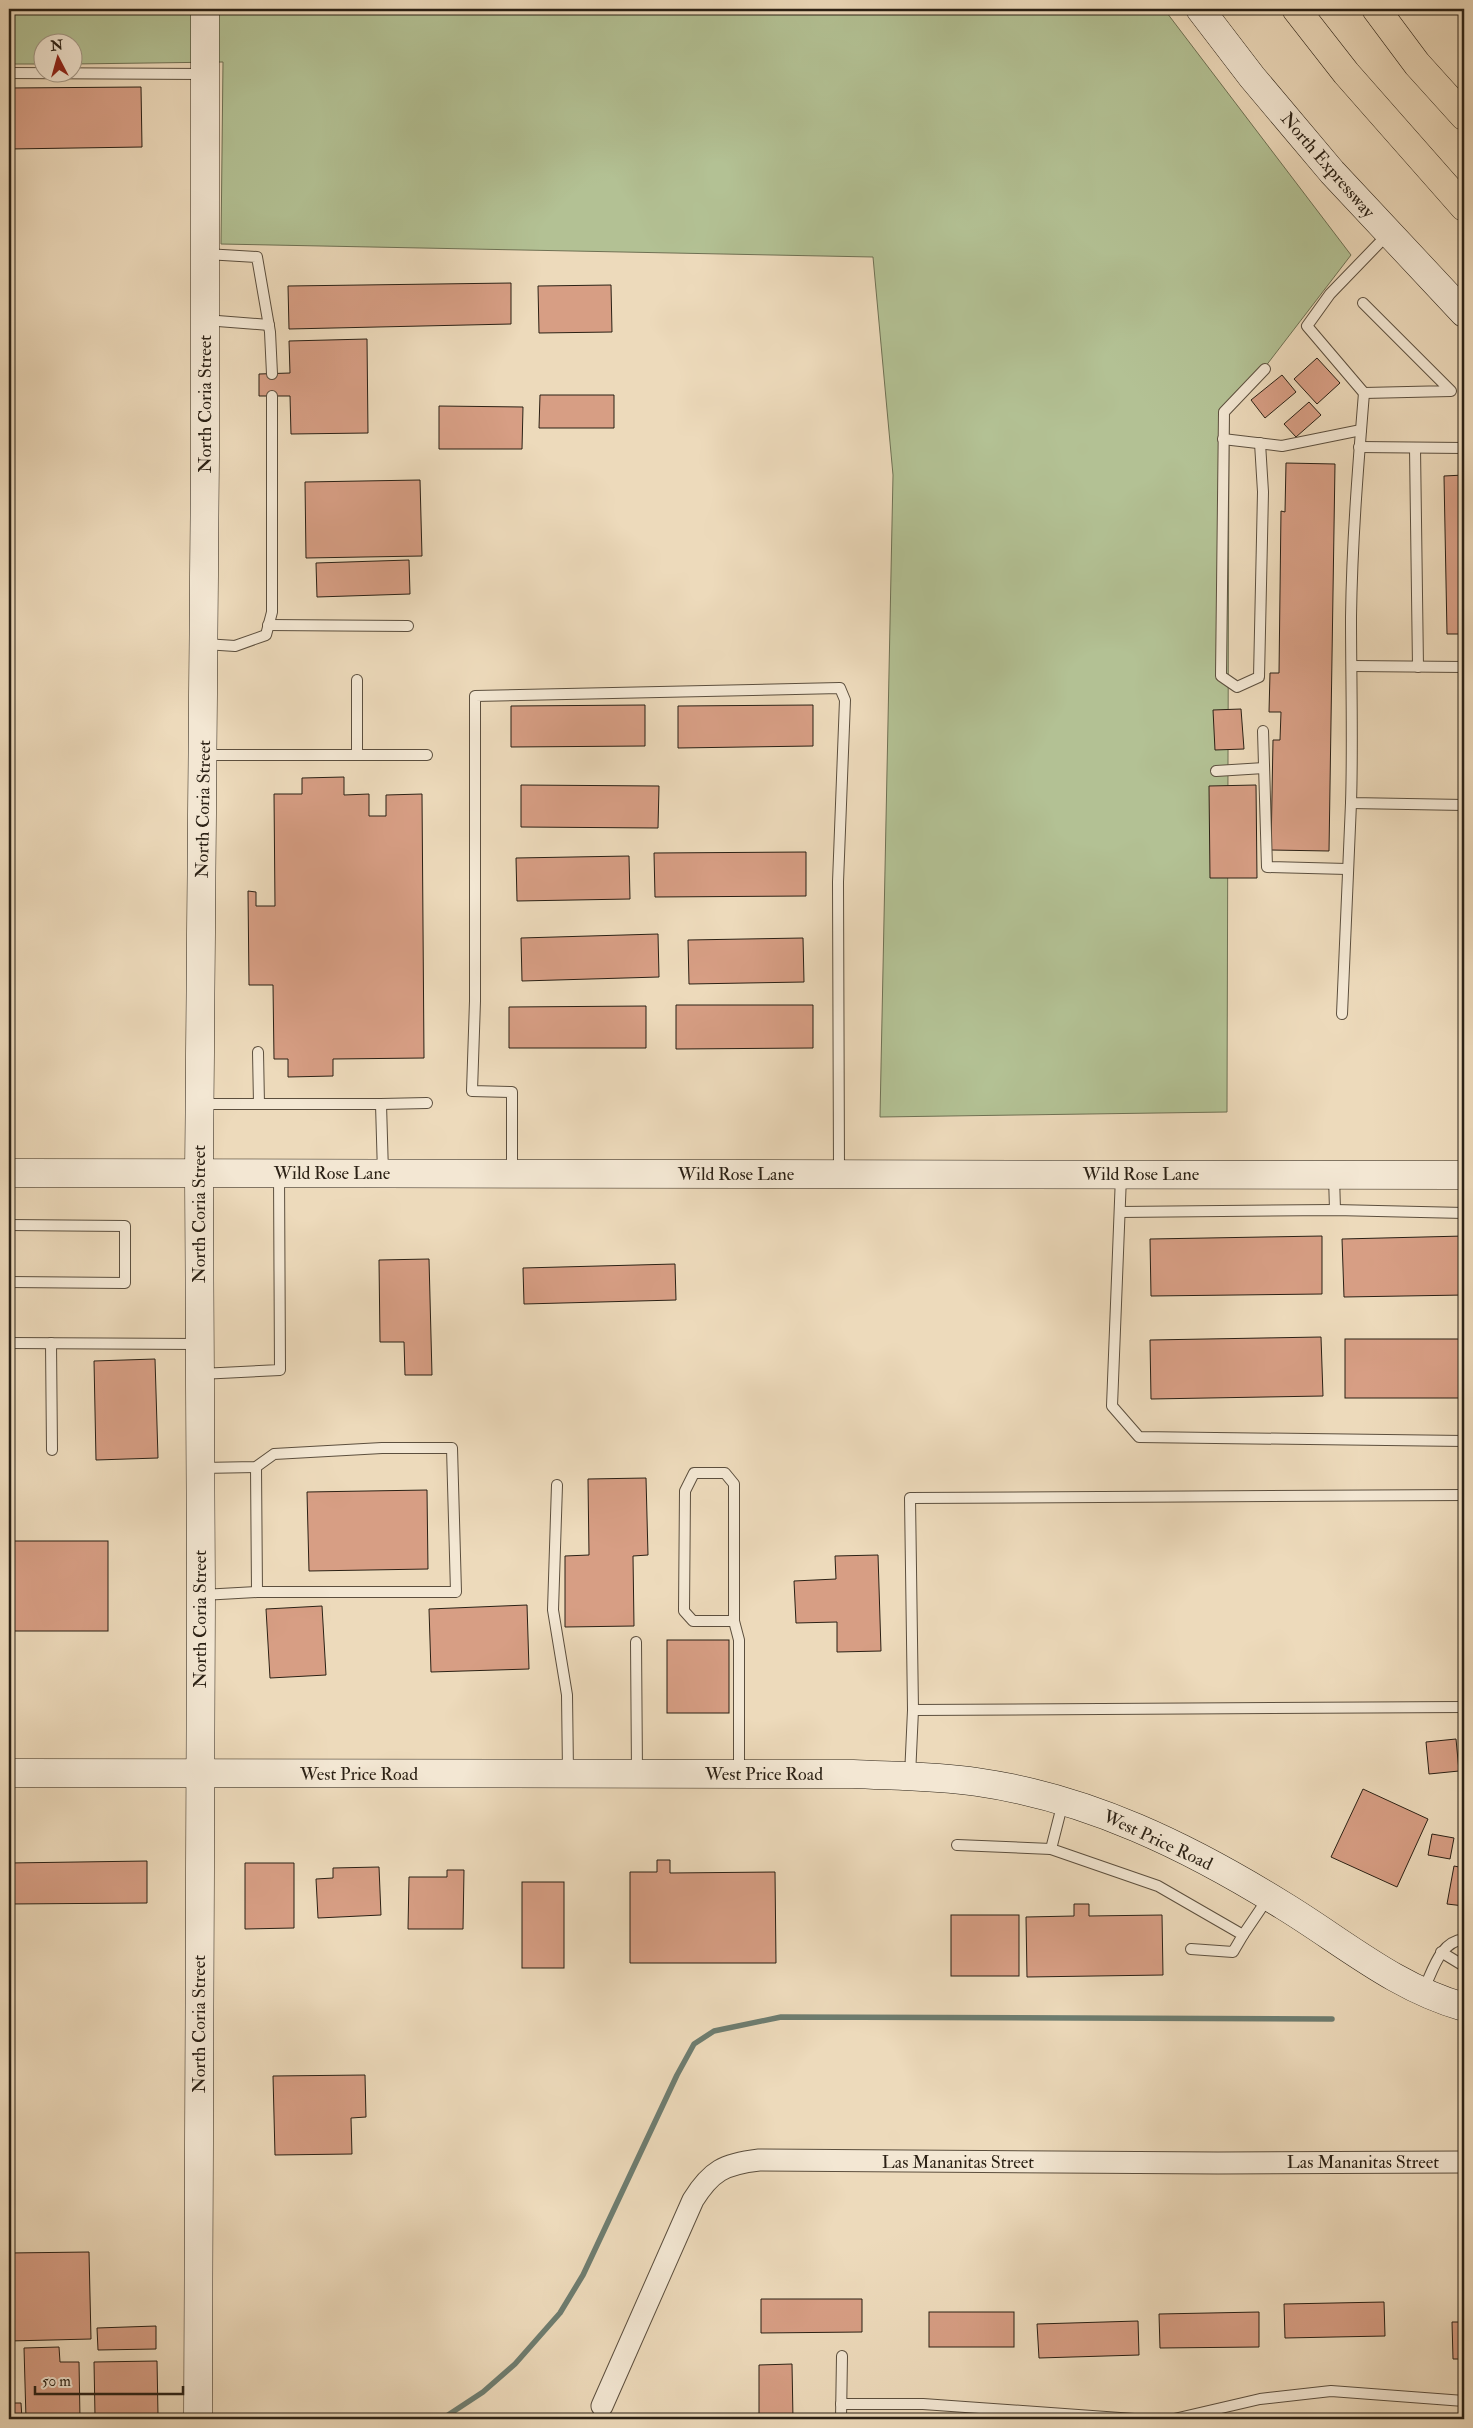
<svg xmlns="http://www.w3.org/2000/svg" width="1473" height="2428" viewBox="0 0 1473 2428" font-family="'IM FELL Double Pica',serif">
	<style>
		.green { fill: #b3c194; stroke: #6f7154 }
		.lines { fill: none; stroke-linecap: round; stroke-linejoin: round }
		.stream { stroke: #6e7d70; stroke-width: 5.5 }
		.building { fill: #d79e84; stroke: #2b2115 }
		.lane-casing { stroke: #5c4f3e; stroke-width: 12 }
		.street-casing { stroke: #5c4f3e; stroke-width: 23 }
		.secondary-casing { stroke: #2b2115; stroke-width: 29 }
		.highway-casing { stroke: #2b2115; stroke-width: 29 }
		.lane { stroke: #f3e7d3; stroke-width: 10 }
		.street { stroke: #f3e7d3; stroke-width: 21 }
		.secondary { stroke: #f3e7d3; stroke-width: 28 }
		.highway { stroke: #eddabb; stroke-width: 28 }
		.labels { text-anchor: middle; stroke-width: 4; stroke-linejoin: round; paint-order: stroke }
		.street-label { font-size: 18px; fill: #2b2115; stroke: #f3e7d3 }
	</style>
	<rect width="100%" height="100%" fill="#eddabb"/>
	<filter id="stains"><feTurbulence type="fractalNoise" baseFrequency=".004" numOctaves="4"/><feColorMatrix values="0 0 0 0 .2 0 0 0 0 .09 0 0 0 0 .02 0 0 0 .5 -.17"/></filter>
	<radialGradient id="worn" r=".72"><stop offset=".6" stop-color="#630" stop-opacity="0"/><stop offset="1" stop-color="#630" stop-opacity=".3"/></radialGradient>
	<path class="green" d="M9 9H1164L1351 255 1229 414 1227 1112 880 1117 893 475 873 257 221 244 223 62 73 64 72 42H42V64H9Z"/>
	<g class="lines">
		<path class="stream" d="M442 2419 483 2392 515 2364 560 2313 583 2275 677 2075 694 2044 714 2031 781 2017 1332 2019"/>
	</g>
	<g class="building">
		<path d="M141 87 142 147 9 149V88Z"/>
		<path d="M511 283V324L289 329 288 286Z"/>
		<path d="M611 285 612 332 539 333 538 286Z"/>
		<path d="M367 339 368 433 291 434 290 396H259V374L290 373 289 341Z"/>
		<path d="M1317 358 1340 383 1317 404 1294 379Z"/>
		<path d="M1282 375 1296 392 1265 418 1251 400Z"/>
		<path d="M540 395H614V428H539Z"/>
		<path d="M1309 402 1321 415 1296 437 1284 424Z"/>
		<path d="M439 406 523 407 522 449H439Z"/>
		<path d="M1286 463 1335 464 1329 851 1271 850 1273 740H1280L1281 712H1269L1270 673H1279L1281 511 1285 512Z"/>
		<path d="M1464 475V634H1447L1444 476Z"/>
		<path d="M420 480 422 556 306 558 305 482Z"/>
		<path d="M409 560 410 594 317 597 316 563Z"/>
		<path d="M645 705V746L511 747V706Z"/>
		<path d="M813 705V746L678 748V706Z"/>
		<path d="M1241 709 1244 749 1215 750 1213 710Z"/>
		<path d="M344 777V795L369 794V816H386V795L422 794 424 1058 333 1059V1076L288 1077V1059H274L273 985H249L248 891 256 892V906H275L274 794H302V778Z"/>
		<path d="M521 785 659 786 658 828 521 827Z"/>
		<path d="M1256 785 1257 878H1210L1209 786Z"/>
		<path d="M806 852V896L655 897 654 853Z"/>
		<path d="M629 856 630 899 517 901 516 858Z"/>
		<path d="M658 934 659 977 522 981 521 938Z"/>
		<path d="M803 938 804 982 689 984 688 940Z"/>
		<path d="M676 1005H813V1048L676 1049Z"/>
		<path d="M646 1006V1048H509V1007Z"/>
		<path d="M1322 1236V1294L1151 1296 1150 1239Z"/>
		<path d="M1464 1236V1295L1344 1297 1342 1239Z"/>
		<path d="M429 1259 432 1375H405L404 1342H380L379 1260Z"/>
		<path d="M675 1264 676 1300 524 1304 523 1268Z"/>
		<path d="M1321 1337 1323 1396 1151 1399 1150 1340Z"/>
		<rect x="1345" y="1339" width="119" height="59"/>
		<path d="M155 1359 158 1458 96 1460 94 1361Z"/>
		<path d="M646 1478 648 1555 633 1556 634 1626 565 1627V1556L589 1555 588 1479Z"/>
		<path d="M427 1490 428 1569 309 1571 307 1492Z"/>
		<rect x="9" y="1541" width="99" height="90"/>
		<path d="M878 1555 881 1651 837 1652V1622L796 1623 794 1581 836 1579 835 1556Z"/>
		<path d="M527 1605 529 1669 431 1672 429 1609Z"/>
		<path d="M322 1606 326 1675 270 1678 266 1609Z"/>
		<rect x="667" y="1640" width="62" height="73"/>
		<path d="M1456 1739 1459 1771 1429 1774 1426 1742Z"/>
		<path d="M1363 1789 1428 1819 1397 1887 1331 1857Z"/>
		<path d="M1432 1834 1454 1838 1450 1859 1428 1855Z"/>
		<path d="M657 1860H670V1873L775 1872 776 1963H630V1872H657Z"/>
		<path d="M147 1861V1903L9 1904V1863Z"/>
		<path d="M245 1863H294V1928L245 1929Z"/>
		<path d="M1454 1866 1464 1868V1906L1447 1904Z"/>
		<path d="M379 1867 381 1915 318 1918 316 1879 333 1878V1868Z"/>
		<path d="M447 1870H464L463 1929H408L409 1877H447Z"/>
		<rect x="522" y="1882" width="42" height="86"/>
		<path d="M1074 1904H1089V1916L1162 1915 1163 1975 1027 1977 1026 1917 1074 1916Z"/>
		<rect x="951" y="1915" width="68" height="61"/>
		<path d="M365 2075 366 2117 351 2118 352 2154 275 2155 273 2076Z"/>
		<path d="M89 2252 91 2339 9 2341V2253Z"/>
		<path d="M761 2299H862V2332L761 2333Z"/>
		<path d="M1384 2302 1385 2336 1285 2338 1284 2304Z"/>
		<rect x="929" y="2312" width="85" height="35"/>
		<path d="M1259 2312V2347L1160 2348 1159 2314Z"/>
		<path d="M1138 2321 1139 2355 1039 2358 1037 2324Z"/>
		<path d="M1452 2322H1464V2359H1453Z"/>
		<path d="M156 2326V2349L98 2350 97 2328Z"/>
		<path d="M59 2347 60 2362H79L80 2419H26L24 2348Z"/>
		<path d="M157 2361 158 2415 95 2416 94 2362Z"/>
		<path d="M792 2364 793 2419H759V2365Z"/>
		<path d="M9 2403H21L22 2419H9Z"/>
	</g>
	<g class="lines">
		<g class="lane-casing">
			<g id="lane">
				<path d="M9 73 204 74"/>
				<path d="M206 254 257 257 270 332 272 374"/>
				<path d="M1363 303 1451 391 1364 393 1307 326 1330 294 1388 234"/>
				<path d="M205 320 269 325"/>
				<path d="M1364 393C1358 467 1352 542 1351 617 1351 679 1353 741 1351 803L1464 805"/>
				<path d="M1223 439 1282 446 1361 430"/>
				<path d="M1260 443 1263 492 1259 677 1237 687 1221 676 1224 412 1265 369"/>
				<path d="M1359 447 1464 448"/>
				<path d="M1415 448 1418 667"/>
				<path d="M268 625 408 626"/>
				<path d="M205 644 235 646 266 635 272 612V396"/>
				<path d="M1352 666 1464 667"/>
				<path d="M1263 731 1267 867 1347 869"/>
				<path d="M204 755H427"/>
				<path d="M357 755V680"/>
				<path d="M1216 771 1264 768"/>
				<path d="M1342 1014 1351 803"/>
				<path d="M258 1052 259 1104"/>
				<path d="M200 1104H381L383 1173"/>
				<path d="M381 1104 427 1103"/>
				<path d="M512 1172V1092L472 1091 475 1001V696L840 688 845 700 838 882 839 1172"/>
				<path d="M1121 1176 1112 1406 1139 1437 1464 1441"/>
				<path d="M1334 1176 1335 1210"/>
				<path d="M1120 1212 1335 1210 1464 1213"/>
				<path d="M9 1225 125 1226V1283L9 1282"/>
				<path d="M9 1343 198 1344"/>
				<path d="M51 1343 52 1450"/>
				<path d="M200 1374 280 1370 279 1174"/>
				<path d="M256 1467 257 1592"/>
				<path d="M201 1468 256 1467 274 1454 382 1448H452L456 1592H257L202 1595"/>
				<path d="M557 1485 553 1610 567 1695 568 1772"/>
				<path d="M734 1621V1484L725 1473H694L685 1491 684 1611 693 1621H734L739 1640V1773"/>
				<path d="M636 1642 637 1773"/>
				<path d="M913 1710 910 1498 1464 1495"/>
				<path d="M910 1776 913 1710 1464 1707"/>
				<path d="M1063 1802 1051 1849 1158 1886 1243 1935 1233 1952 1191 1949"/>
				<path d="M957 1845 1051 1849"/>
				<path d="M1243 1935 1268 1898"/>
				<path d="M1441 1952 1464 1966"/>
				<path d="M1423 1991C1433 1971 1439 1942 1464 1939"/>
				<path d="M841 2404H923L1134 2419"/>
				<path d="M841 2419 842 2356"/>
				<path d="M1174 2419 1260 2399 1331 2391 1464 2401"/>
			</g>
		</g>
		<g class="street-casing">
			<path id="street" d="M602 2406 693 2200C711 2171 724 2164 759 2160L1218 2163 1464 2162"/>
		</g>
		<g class="secondary-casing">
			<g id="secondary">
				<path d="M1200 9 1252 77 1332 172 1464 313"/>
				<path d="M9 1173 1464 1175"/>
				<path d="M9 1773 853 1774C894 1776 936 1776 977 1782 1089 1798 1189 1847 1284 1906 1343 1942 1396 1988 1464 2007"/>
				<path d="M198 2419 201 1595 199 1173 205 457V9"/>
			</g>
		</g>
		<g class="highway-casing">
			<g id="highway">
				<path d="M1296 9 1346 73 1464 207"/>
				<path d="M1376 9 1417 64 1464 116"/>
			</g>
		</g>
		<use href="#lane" class="lane"/>
		<use href="#street" class="street"/>
		<use href="#secondary" class="secondary"/>
		<use href="#highway" class="highway"/>
	</g>
	<g class="labels">
		<g class="street-label">
			<text transform="translate(1328 165) rotate(49)" y="6">North Expressway</text>
			<text transform="translate(205 404) rotate(-90)" y="6">North Coria Street</text>
			<text transform="translate(203 809) rotate(-89)" y="6">North Coria Street</text>
			<text x="332" y="1179">Wild Rose Lane</text>
			<text x="736" y="1180">Wild Rose Lane</text>
			<text x="1141" y="1180">Wild Rose Lane</text>
			<text transform="translate(199 1214) rotate(-90)" y="6">North Coria Street</text>
			<text transform="translate(200 1619) rotate(-90)" y="6">North Coria Street</text>
			<text x="359" y="1780">West Price Road</text>
			<text x="764" y="1780">West Price Road</text>
			<text transform="translate(1158 1840) rotate(25)" y="6">West Price Road</text>
			<text transform="translate(199 2024) rotate(-90)" y="6">North Coria Street</text>
			<text x="958" y="2168">Las Mananitas Street</text>
			<text x="1363" y="2168">Las Mananitas Street</text>
		</g>
	</g>
	<rect width="1473" height="2428" fill="none" stroke="#eddabb" stroke-width="30"/>
	<rect x="10" y="10" width="1453" height="2408" fill="none" stroke="#2b2115" stroke-width="2.5"/>
	<rect x="15" y="15" width="1443" height="2398" fill="none" stroke="#2b2115"/>
	<g transform="translate(58 58) rotate(354)"><circle r="24" fill="#f3e7d3" stroke="#a39887"/>
	<path d="M0-4L9 19L0 12L-9 19Z" fill="#8f2418"/>
	<text y="-8" font-size="14" font-weight="bold" text-anchor="middle" fill="#2b2115">N</text>
	</g>
	<path d="M35 2386v8h148v-8" fill="none" stroke="#2b2115" stroke-width="2.5"/>
	<text x="42" y="2386" font-size="15" fill="#2b2115" stroke="#f3e7d3" stroke-width="4" paint-order="stroke">50 m</text>
	<rect width="100%" height="100%" filter="url(#stains)"/>
	<rect width="100%" height="100%" fill="url(#worn)"/>
</svg>
